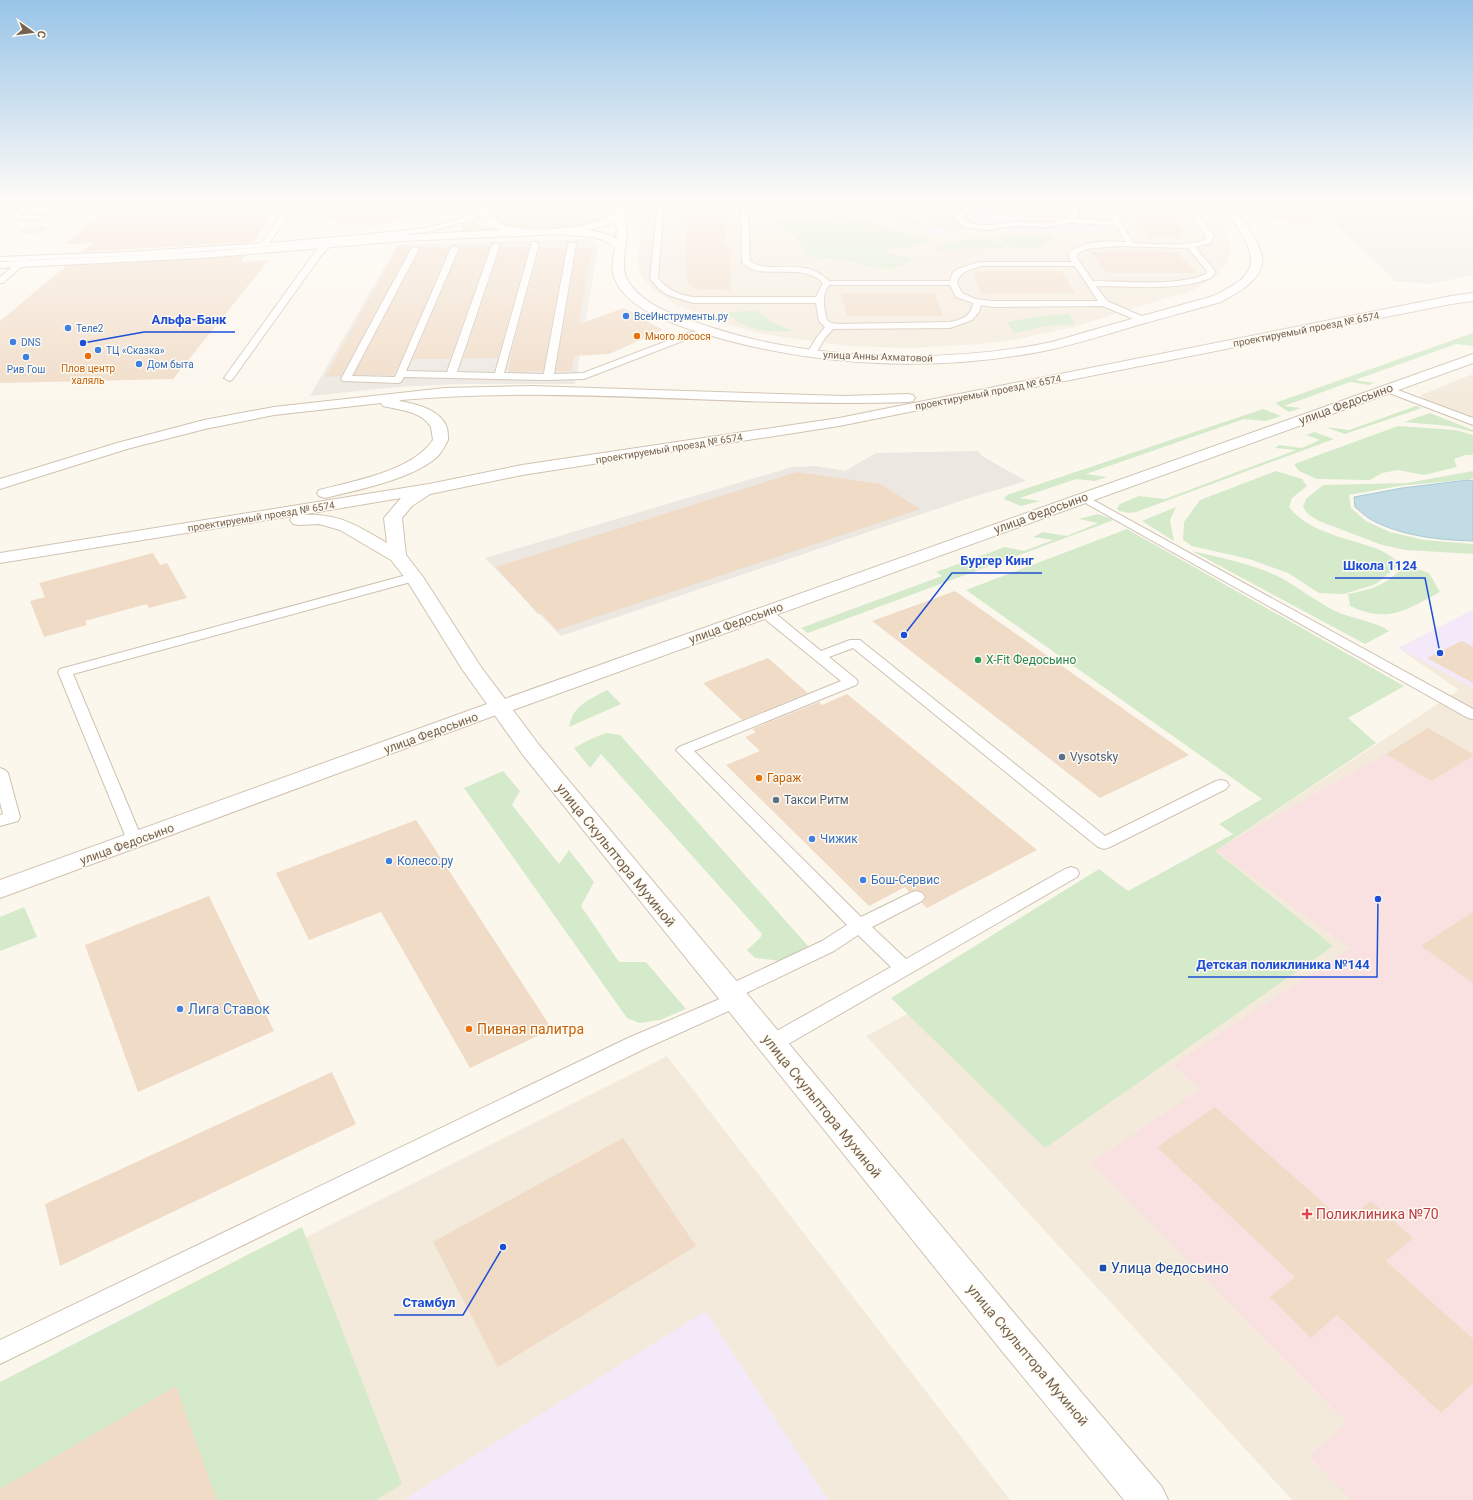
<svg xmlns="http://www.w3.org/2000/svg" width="1473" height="1500" viewBox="0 0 1473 1500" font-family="Roboto,sans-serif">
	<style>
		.residential { fill: #f3eadb }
		.industrial { fill: #ece7e1 }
		.education { fill: #f4e9f9 }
		.medical { fill: #f9e0e1 }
		.green { fill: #d4eacb }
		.water { fill: #c1dce5; stroke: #a8cad6 }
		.building { fill: #f0dbc6 }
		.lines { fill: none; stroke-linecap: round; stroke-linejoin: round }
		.service-casing { stroke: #cec1b2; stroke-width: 2 }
		.minor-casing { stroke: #cec1b2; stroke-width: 2 }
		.tertiary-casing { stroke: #cec1b2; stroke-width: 2 }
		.secondary-casing { stroke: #d1c2b0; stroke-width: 2 }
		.service { fill: #fff; fill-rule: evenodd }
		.minor { fill: #fff; fill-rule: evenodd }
		.tertiary { fill: #fff; fill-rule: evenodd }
		.secondary { fill: #fff; fill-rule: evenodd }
		.shop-dot { fill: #3f7fe0; stroke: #fefbf3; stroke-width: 1.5 }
		.food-dot { fill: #e8710a; stroke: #fefbf3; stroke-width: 1.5 }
		.leisure-dot { fill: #2e9e5b; stroke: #fefbf3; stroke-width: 1.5 }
		.service-dot { fill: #5c6f8a; stroke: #fefbf3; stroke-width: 1.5 }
		.health-dot { fill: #e0444e; stroke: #fefbf3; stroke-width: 1.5 }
		.transit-dot { fill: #1a4fb4; stroke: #fefbf3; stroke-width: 1.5 }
		.labels { text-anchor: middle; stroke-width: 3; stroke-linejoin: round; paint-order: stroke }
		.far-shop-label { font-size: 10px; fill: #366cbe; stroke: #fefbf3; text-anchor: start }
		.far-street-label { font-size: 10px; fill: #776250; stroke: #fefbf3 }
		.far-food-label { font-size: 10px; fill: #c56008; stroke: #fefbf3; text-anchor: start }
		.street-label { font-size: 12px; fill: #776250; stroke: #fefbf3 }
		.leisure-label { font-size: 12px; fill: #27864d; stroke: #fefbf3; text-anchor: start }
		.service-label { font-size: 12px; fill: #4e5e75; stroke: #fefbf3; text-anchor: start }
		.food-label { font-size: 12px; fill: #c56008; stroke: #fefbf3; text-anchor: start }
		.shop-label { font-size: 12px; fill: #366cbe; stroke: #fefbf3; text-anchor: start }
		.near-street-label { font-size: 14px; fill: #776250; stroke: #fefbf3 }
		.near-shop-label { font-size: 14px; fill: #366cbe; stroke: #fefbf3; text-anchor: start }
		.near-food-label { font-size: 14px; fill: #c56008; stroke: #fefbf3; text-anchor: start }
		.near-health-label { font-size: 14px; fill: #be3a42; stroke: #fefbf3; text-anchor: start }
		.near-transit-label { font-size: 14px; fill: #164399; stroke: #fefbf3; text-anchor: start }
		.leader { fill: none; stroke: #1d4ed8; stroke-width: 1.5 }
		.callout-dot { fill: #1d4ed8; stroke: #fefbf3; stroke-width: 1.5 }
		.callout-label { font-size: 13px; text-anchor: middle; font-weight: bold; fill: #1d4ed8; stroke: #fefbf3; stroke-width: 3; stroke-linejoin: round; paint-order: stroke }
	</style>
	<rect width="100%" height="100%" fill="#fcf7ed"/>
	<g class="residential">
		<path d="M653 198H1200L1225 231 1230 245V255L1227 263 1218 274 1194 290 1073 327 1017 339 981 344 907 348 851 346 801 340 758 333 726 324 678 306 655 291 642 277 639 270 638 256 644 210 647 203Z"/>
		<path d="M1473 374V420L1424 399 1421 395Z"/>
		<path d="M1473 610V1500H1292L866 1036 1216 850 1459 690 1398 648Z"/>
		<path d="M667 1056 1010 1500H0V1391Z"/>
	</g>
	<g class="industrial">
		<path d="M1428 200 1473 205V275L1429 284 1395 281 1321 210Z"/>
		<path d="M588 239 594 240 592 242 599 243 575 384H456L397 387 310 396 397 245Z"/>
		<path d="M978 451 982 456 1026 481 969 498 561 636 485 558 792 467 815 466 845 471 876 453Z"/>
	</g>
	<g class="education">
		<path d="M896 198H1082L1101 232 961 230 944 237 853 213Z"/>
		<path d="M1473 610V688L1398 648Z"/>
		<path d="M706 1311 828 1500H403Z"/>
	</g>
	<path class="medical" d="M1386 754 1431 781 1473 756V1500H1351L1309 1456 1347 1423 1091 1163 1200 1089 1173 1065 1350 948 1216 850Z"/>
	<g class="green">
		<path d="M0 198H25L0 215Z"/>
		<path d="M525 198C545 198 596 192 609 208L608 213C590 230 508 238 494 214 498 203 514 200 525 198Z"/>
		<path d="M850 198H890L851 211 837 208 840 201Z"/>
		<path d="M901 198H934L917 204 910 210 873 212 870 209Z"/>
		<path d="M940 198H958L941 207 923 206Z"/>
		<path d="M967 198H989L968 207H947Z"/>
		<path d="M922 208 965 209 956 214V218L925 220 919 213Z"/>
		<path d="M836 214 932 240 906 249 897 247 881 252 917 259 893 269 859 265 853 261 810 256 795 237 772 223 794 218 810 222Z"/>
		<path d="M899 215 913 217 922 224 925 223 924 226 919 227 885 219H896V216Z"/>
		<path d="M475 220 479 225 493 231H462V225Z"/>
		<path d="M955 220 969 226 955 232 930 225 934 221Z"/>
		<path d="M36 226 47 227 48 229C41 233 26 237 19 231L26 227Z"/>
		<path d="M1030 235 1055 236 1037 248H1013L993 237Z"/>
		<path d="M988 238 1007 248 933 250 953 241Z"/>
		<path d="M757 311 771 322 793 331C766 332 747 332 726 312Z"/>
		<path d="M1069 314 1075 324 1046 326 1014 333 1007 322 1041 316Z"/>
		<path d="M1473 333V346L1456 344 1355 380 1375 383 1369 385 1350 382 1284 406 1301 408 1289 412 1275 403Z"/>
		<path d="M1416 406 1422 408 1345 434 1325 427 1349 430Z"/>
		<path d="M1263 409 1281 416 1266 421 1244 419 1086 474 1107 477 1095 481 1076 479 1020 498 1040 501 1021 506 1004 499 1007 495Z"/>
		<path d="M1430 413 1473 430V432L1449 426 1404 422Z"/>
		<path d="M1398 426 1455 430 1473 435V455H1466L1454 459 1457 467 1424 475 1398 470 1382 473 1370 480 1317 479 1299 471 1294 464Z"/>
		<path d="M1314 432 1334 439 1136 512 1129 513 1119 511 1117 508 1120 504 1139 496 1165 499 1296 450 1275 448 1279 445 1302 448 1320 440 1306 435Z"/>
		<path d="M1276 471 1302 479 1307 486 1292 498 1289 507C1310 534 1350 538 1380 550 1387 553 1394 559 1401 563L1376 584 1344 594 1319 593 1288 573 1249 559 1192 546 1183 540 1184 522 1200 500Z"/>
		<path d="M1473 471V479L1399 486 1349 495 1351 508 1366 521 1390 532 1424 540 1473 544V554L1406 550 1382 545 1319 521 1308 514 1303 507 1306 499 1323 485 1407 483Z"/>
		<path d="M1176 507 1170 520 1174 541 1142 521Z"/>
		<path d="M1098 514 1114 520 808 633 801 628 942 576 936 572 1005 547 1024 551 1053 540 1033 537 1043 532 1067 536 1098 523 1079 519Z"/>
		<path d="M1127 529 1404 686 1348 718 1376 743 1215 851 1333 946 1045 1148 891 998 1099 869 1128 891 1233 834 1219 824 1262 799 966 590Z"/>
		<path d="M1192 551C1222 558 1255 564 1283 579 1301 589 1317 602 1335 611 1352 619 1375 621 1389 631L1365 644Z"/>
		<path d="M1406 565 1429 573 1440 592C1406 610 1389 624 1350 606L1348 594C1376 589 1386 584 1406 565Z"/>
		<path d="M607 690 621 704 569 727C573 705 589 700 607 690Z"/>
		<path d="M606 733 620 735 808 946 782 961 755 958 747 950 760 938 762 934 601 754 590 768 574 748 591 739Z"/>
		<path d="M503 771 520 791 512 805 559 864 569 850 594 882 581 906 619 962H646L686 1009 660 1020 639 1023 627 1018 464 788Z"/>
		<path d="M24 907 37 937 0 951V917Z"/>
		<path d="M302 1227 402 1484 376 1500H0V1382Z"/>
	</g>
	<path class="water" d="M1468 480 1473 481V541C1439 540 1400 536 1370 519 1365 516 1360 511 1355 507L1354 497 1402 488Z"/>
	<g class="building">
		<path d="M126 198H283L254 242 82 252 93 243 65 244 107 209H113Z"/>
		<path d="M331 198H448L449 205 373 226 321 219Z"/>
		<path d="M697 198H725V246H729L728 253H730L731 290 697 289 698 288H691L692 284H687V267H685L687 210H694V207H696Z"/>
		<path d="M1000 198H1062L1067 213 1058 219 1040 221 982 208Z"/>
		<path d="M1125 198H1161L1185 233 1178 232 1181 237 1149 236Z"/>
		<path d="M1294 198H1341L1309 225 1267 218Z"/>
		<path d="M398 247H412L341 376 325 377Z"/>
		<path d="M418 247 450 248 401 360 393 375H354L420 250Z"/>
		<path d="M490 247 450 359H413L460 248Z"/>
		<path d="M501 247H529L498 358H463Z"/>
		<path d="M540 248H566L543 371 508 372 511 357H510Z"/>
		<path d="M577 248H592L579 324 624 308 663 330 609 354 574 356 571 371H556Z"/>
		<path d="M1091 252H1177L1196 273H1106Z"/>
		<path d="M245 256 241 262 269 260 173 379 0 383V321L66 266Z"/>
		<path d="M972 271H1061L1075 293 982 294Z"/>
		<path d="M841 293H934L943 316H847Z"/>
		<path d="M797 472 880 484 920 509 557 630 541 613 538 614 496 567Z"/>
		<path d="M153 553 160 565 167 563 187 598 149 608 147 604 85 621 87 625 44 637 30 601 45 597 39 583Z"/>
		<path d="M955 591 1189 755 1100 798 872 621Z"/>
		<path d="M1462 641 1473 647V683L1427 658Z"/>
		<path d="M768 658 808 693 742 720 703 683Z"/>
		<path d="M847 694 1037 850 927 908 922 903 926 897 923 892 916 890 909 892 905 887 869 906 726 765 760 751 745 737 756 732 752 729 819 702 822 705Z"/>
		<path d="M1428 728 1473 754V756L1431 781 1386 754Z"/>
		<path d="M416 820 552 1029 470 1068 381 912 309 940 276 873Z"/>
		<path d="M209 896 274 1031 138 1092 85 945Z"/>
		<path d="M1473 912V983L1421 946Z"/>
		<path d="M332 1072 356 1124 60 1266 45 1204Z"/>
		<path d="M1215 1107 1345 1222 1371 1201 1413 1238 1386 1261 1473 1339V1383L1441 1413 1337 1315 1311 1338 1270 1297 1295 1277 1157 1147Z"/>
		<path d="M623 1138 696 1246 498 1367 433 1242Z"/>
		<path d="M176 1386 217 1500H0V1489Z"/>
	</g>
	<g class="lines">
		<g class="service-casing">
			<g id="service">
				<path d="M33 198H40L19 215 43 216H46V220H20L11 218V214Z"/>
				<path d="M292 198H298L270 243 413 230 448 223 485 209 489 211 470 220 432 231 394 236 336 241 323 253 232 380 229 381 224 378 317 249 326 242 169 254 29 260 3 283H0V277L19 261H0V257L127 252 262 243Z"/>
				<path d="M660 198H666L664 204 658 278C667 290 679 295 693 297H816L823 283C800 260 760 283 742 262L741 210C756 204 771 207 786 204 797 202 806 198 817 198L787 208 752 211 748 213 750 261C770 276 803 255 829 281H950L952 274 957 269 979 262H1072L1069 258V253C1083 240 1108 241 1126 242L1116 225 1068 223 1047 227 1015 226 988 230 964 227 955 219V216C964 205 986 198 999 198L966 214 963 218C978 230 996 224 1014 222 1033 220 1056 228 1071 214V209L1067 198H1073L1079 209V215L1075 219 1113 221 1101 198H1107L1133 243C1157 244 1182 247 1205 240L1206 236 1178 198H1185L1214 236 1211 243 1195 247 1215 271 1213 277C1180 292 1132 286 1096 286L1107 301 1146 318 1147 320 1143 323 1103 306 993 307 981 305 979 312 972 320 950 328 833 329 825 338 815 355 812 356 807 353 817 337 825 327 819 321 816 303H693L668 295 659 289 650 278 658 204ZM1117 246 1188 248 1207 271 1206 274C1178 287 1124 281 1093 281L1077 258V254L1086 249ZM980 266H1075L1098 301H993L975 299 962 293 957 283C961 270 968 271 980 266ZM829 285H950L956 297 973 303C972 316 961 320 950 322L839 324 831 323 827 320C824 308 821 296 829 285Z"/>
				<path d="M1431 198 1473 199V203L1434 200Z"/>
				<path d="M532 242H535L539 244 504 373 543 374 544 373 568 244 572 242 576 244 554 374 583 373 688 333 710 329 714 332 713 334 693 337 584 379 545 380 404 377 401 382 398 383 343 381 341 379 411 249 415 247 419 249 352 376 395 377 451 248 455 246 459 248 406 371 447 372 492 245 496 243 500 245 457 372 495 373Z"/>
				<path d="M1387 386 1473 418V425L1384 391 1382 389 1384 387Z"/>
				<path d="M1084 495 1473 709V719L1468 718 1080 500 1078 498 1080 496Z"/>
				<path d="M414 573 418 574 420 577 418 580 73 674 143 841 141 845 135 847 129 845 58 672 60 669Z"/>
				<path d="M765 608 770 609 821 651 850 640H860L1105 836 1216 781 1221 780 1226 781 1229 785 1226 789 1110 847 1104 849 1098 847 853 648 829 657 856 679 858 682 856 685 694 751 861 917 910 893 916 891 922 893 925 897 922 901 872 927 906 959 1065 869 1071 867 1077 869 1079 873 1077 877 778 1050 771 1052 764 1050 761 1044 764 1038 891 967 858 935 834 951 742 995 744 1000 742 1005 642 1050 0 1364V1340L628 1038 722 998 720 993 722 988 822 941 847 925 676 750 679 747 841 681 760 615 759 612 760 609Z"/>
				<path d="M0 768 5 770 8 773 20 817 18 821 0 826V815L3 814 0 802Z"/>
			</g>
		</g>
		<g class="minor-casing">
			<g id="minor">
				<path d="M478 198H488L494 206 493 208H485Z"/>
				<path d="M1215 198H1225C1237 213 1266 245 1262 265 1261 272 1255 278 1250 283 1242 291 1231 296 1221 302 1186 312 1150 321 1115 332 1091 339 1068 346 1044 351 926 374 800 366 686 328 661 319 624 305 614 277 611 267 613 257 615 247 608 242 600 238 592 237 583 235 559 237 555 231 563 221 606 233 616 238L617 231 613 214 618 211 622 212C636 235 614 263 630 284 648 309 683 318 710 327 812 361 947 364 1052 342 1070 337 1089 331 1107 326 1142 316 1178 306 1213 296 1225 290 1241 283 1248 271 1261 250 1227 215 1215 198Z"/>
			</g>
		</g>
		<g class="tertiary-casing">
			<g id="tertiary">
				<path d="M498 198H513L491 210 489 215C495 220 501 224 508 226 533 233 595 230 614 212L613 206 602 198H614L622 203 627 198H638L619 219 613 223 597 228 563 234 403 241 204 258 0 268V262L204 252 403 235 501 230 489 226 479 216 486 204Z"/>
				<path d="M1473 354V363L513 710 539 745 1025 1326 1162 1487 1168 1500H1124L1001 1350 523 755 489 707 493 703Z"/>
			</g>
		</g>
		<g class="secondary-casing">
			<g id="secondary">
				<path d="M1473 293V301L1451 304 839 426 522 475 430 494 412 506 402 518 406 555 423 577 481 667 511 707 507 711 0 898V880L487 704 462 669 406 579 391 560 340 530 319 524 299 525 293 524 290 520 293 516 298 515 0 563V553L429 484 522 465 839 418 1451 296ZM401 498 384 518 387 543C354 524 339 513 300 515Z"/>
				<path d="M531 386 844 396 908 394 913 395 915 398 913 401 908 402C739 408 570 385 401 400L399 401C415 404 441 409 447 428 448 432 448 437 448 440 445 445 442 452 438 456 414 479 357 490 325 498L319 496 317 493 319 490C354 481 412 471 433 440L431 427C421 411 400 410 383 406L381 403 274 415 205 429 127 449 0 489V479L117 443 204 420 274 407 445 388Z"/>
			</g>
		</g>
		<use href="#service" class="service"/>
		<use href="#minor" class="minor"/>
		<use href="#tertiary" class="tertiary"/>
		<use href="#secondary" class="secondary"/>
	</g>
	<linearGradient id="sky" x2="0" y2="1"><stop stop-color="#98c4e7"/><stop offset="0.49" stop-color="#fefbf7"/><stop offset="1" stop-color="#fefbf7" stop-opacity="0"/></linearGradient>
	<rect width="1473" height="408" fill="url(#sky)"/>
	<g class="shop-dot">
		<circle cx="626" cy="316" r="4"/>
		<circle cx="68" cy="328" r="4"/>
		<circle cx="13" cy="342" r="4"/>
		<circle cx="98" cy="350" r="4"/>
		<circle cx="26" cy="357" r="4"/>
		<circle cx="139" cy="364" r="4"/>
		<circle cx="812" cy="839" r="4"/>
		<circle cx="389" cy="861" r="4"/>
		<circle cx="863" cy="880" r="4"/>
		<circle cx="180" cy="1009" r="4"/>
	</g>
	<g class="food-dot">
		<circle cx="637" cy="336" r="4"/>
		<circle cx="88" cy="356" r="4"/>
		<circle cx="759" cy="778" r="4"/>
		<circle cx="469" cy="1029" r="4"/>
	</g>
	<circle class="leisure-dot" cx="978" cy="660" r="4"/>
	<g class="service-dot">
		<circle cx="1062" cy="757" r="4"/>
		<circle cx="776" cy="800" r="4"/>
	</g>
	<path class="health-dot" d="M1305 1208h4v4h4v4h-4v4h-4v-4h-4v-4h4z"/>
	<rect class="transit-dot" x="1099" y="1264" width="8" height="8" rx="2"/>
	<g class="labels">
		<g class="far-shop-label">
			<text x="634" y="320">ВсеИнструменты.ру</text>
			<text x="76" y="332">Теле2</text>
			<text x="21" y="346">DNS</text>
			<text x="106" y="354">ТЦ «Сказка»</text>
			<text x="147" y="368">Дом быта</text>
			<text x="26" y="373" text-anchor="middle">Рив Гош</text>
		</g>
		<g class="far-street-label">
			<text transform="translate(1306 329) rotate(-11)" y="4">проектируемый проезд № 6574</text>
			<text transform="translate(878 356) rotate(2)" y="4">улица Анны Ахматовой</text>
			<text transform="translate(988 392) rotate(-11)" y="4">проектируемый проезд № 6574</text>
			<text transform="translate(669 448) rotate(-9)" y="4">проектируемый проезд № 6574</text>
			<text transform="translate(261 516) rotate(-9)" y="4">проектируемый проезд № 6574</text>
		</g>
		<g class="far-food-label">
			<text x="645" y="340">Много лосося</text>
			<text x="88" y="372" text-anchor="middle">Плов центр<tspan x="88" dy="12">халяль</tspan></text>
		</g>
		<g class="street-label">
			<text transform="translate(1346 404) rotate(-20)" y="4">улица Федосьино</text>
			<text transform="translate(1041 513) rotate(-20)" y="4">улица Федосьино</text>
			<text transform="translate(736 623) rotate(-20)" y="4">улица Федосьино</text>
			<text transform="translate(431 733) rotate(-20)" y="4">улица Федосьино</text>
			<text transform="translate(127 844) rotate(-20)" y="4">улица Федосьино</text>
		</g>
		<g class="leisure-label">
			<text x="986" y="664">X-Fit Федосьино</text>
		</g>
		<g class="service-label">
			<text x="1070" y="761">Vysotsky</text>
			<text x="784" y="804">Такси Ритм</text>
		</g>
		<g class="food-label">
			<text x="767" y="782">Гараж</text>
		</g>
		<g class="shop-label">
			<text x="820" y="843">Чижик</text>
			<text x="397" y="865">Колесо.ру</text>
			<text x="871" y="884">Бош-Сервис</text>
		</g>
		<g class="near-street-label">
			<text transform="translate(616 855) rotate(51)" y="5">улица Скульптора Мухиной</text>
			<text transform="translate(822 1106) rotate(51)" y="5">улица Скульптора Мухиной</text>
			<text transform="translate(1028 1355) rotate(50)" y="5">улица Скульптора Мухиной</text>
		</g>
		<g class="near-shop-label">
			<text x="188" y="1014">Лига Ставок</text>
		</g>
		<g class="near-food-label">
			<text x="477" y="1034">Пивная палитра</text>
		</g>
		<g class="near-health-label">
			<text x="1316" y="1219">Поликлиника №70</text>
		</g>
		<g class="near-transit-label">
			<text x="1111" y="1273">Улица Федосьино</text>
		</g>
	</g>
	<path class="leader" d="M83 343L144 332H235M904 635L952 573H1042M1440 653L1425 578H1335M1378 899L1377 977H1188M503 1247L463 1315H394"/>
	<g class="callout-dot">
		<circle cx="83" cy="343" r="4"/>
		<circle cx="904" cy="635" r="4"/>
		<circle cx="1440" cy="653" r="4"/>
		<circle cx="1378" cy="899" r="4"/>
		<circle cx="503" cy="1247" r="4"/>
	</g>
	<g class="callout-label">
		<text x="189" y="324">Альфа-Банк</text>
		<text x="997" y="565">Бургер Кинг</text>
		<text x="1380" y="570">Школа 1124</text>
		<text x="1283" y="969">Детская поликлиника №144</text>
		<text x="429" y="1307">Стамбул</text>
	</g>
	<g transform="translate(32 32) rotate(104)" stroke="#fefbf3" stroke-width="3" paint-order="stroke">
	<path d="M0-3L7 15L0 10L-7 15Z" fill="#776250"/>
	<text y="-6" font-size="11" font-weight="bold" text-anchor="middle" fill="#776250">С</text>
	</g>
</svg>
